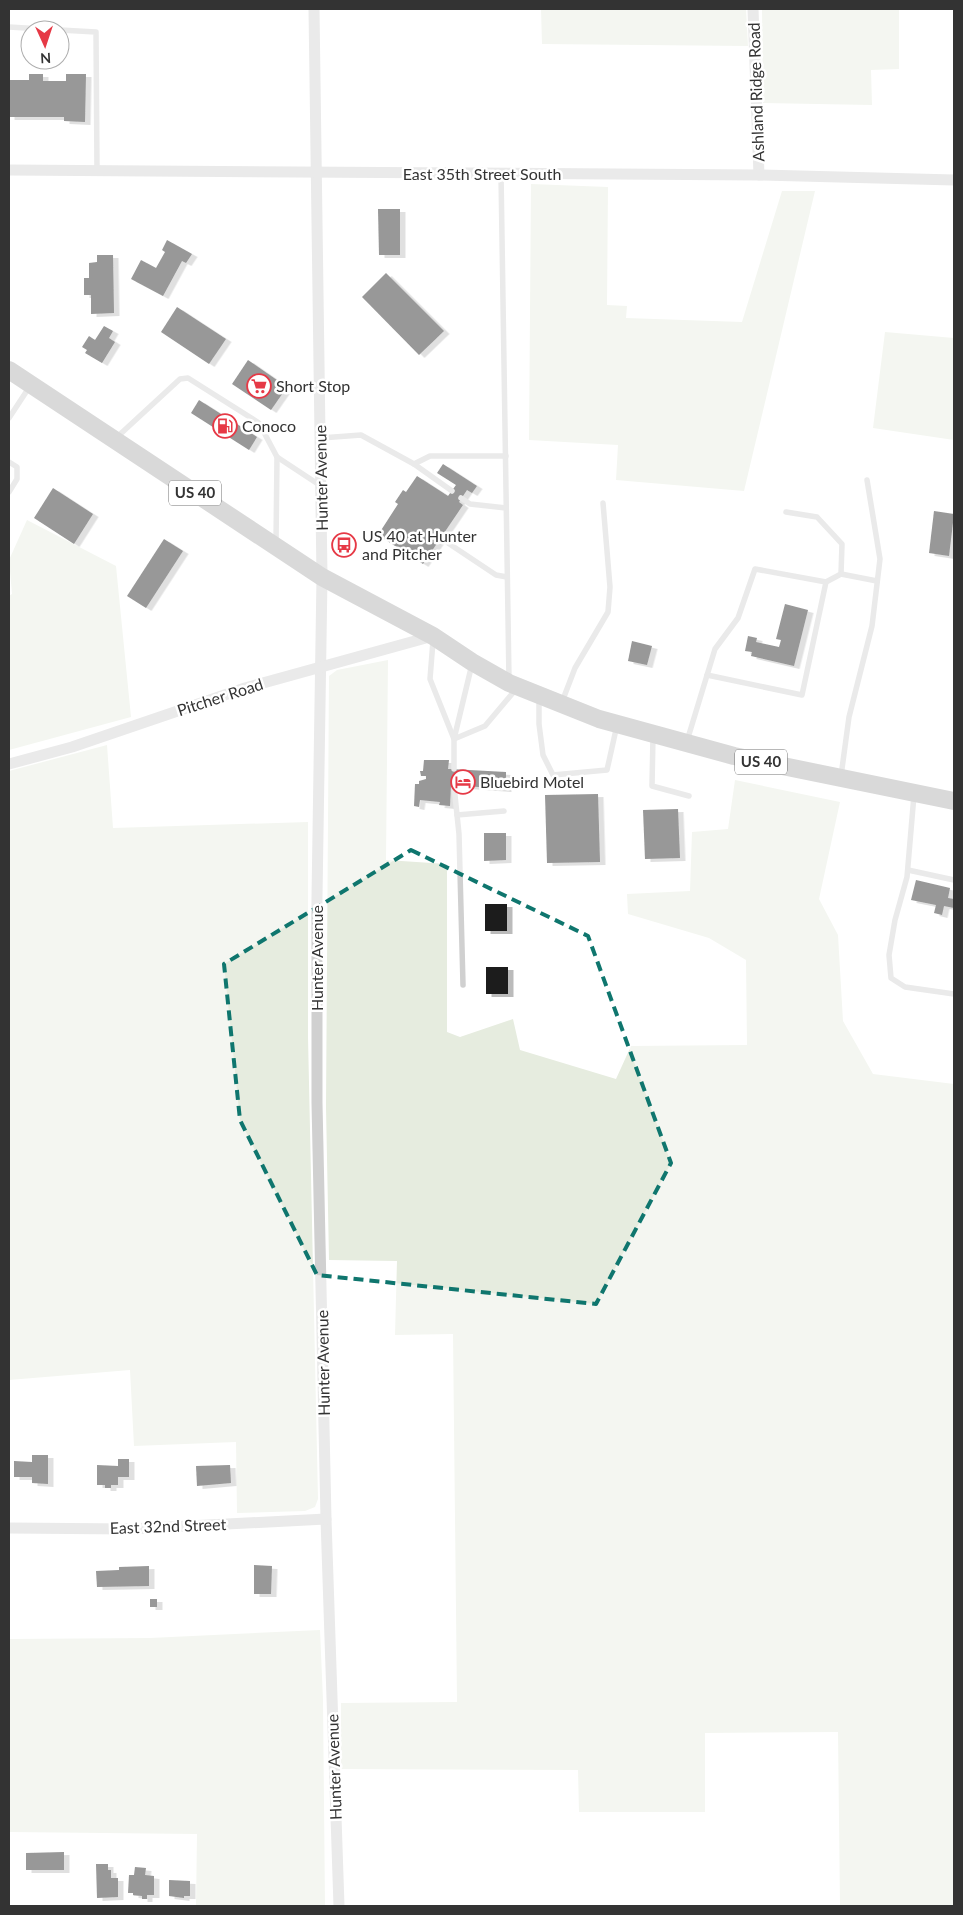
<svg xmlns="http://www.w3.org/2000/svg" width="963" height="1915" viewBox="0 0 963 1915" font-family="Lato,sans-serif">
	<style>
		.green { fill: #e6ecdf }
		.building { fill: #1a1a1a; filter: url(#shadow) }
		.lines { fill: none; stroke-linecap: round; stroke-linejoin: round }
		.lane { stroke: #d0d0d0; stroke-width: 5.5 }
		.street { stroke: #d0d0d0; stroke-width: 11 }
		.primary { stroke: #ababab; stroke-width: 18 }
		.marked { fill: none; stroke: #0f766e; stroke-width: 4; stroke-dasharray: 10 6; stroke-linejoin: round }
		.labels { text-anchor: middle; stroke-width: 5; stroke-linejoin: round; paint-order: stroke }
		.shield { fill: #fff; stroke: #707070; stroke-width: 1 }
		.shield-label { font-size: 15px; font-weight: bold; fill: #333 }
		.street-label { font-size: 16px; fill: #333; stroke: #fff }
		.poi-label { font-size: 16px; fill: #333; stroke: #fff; text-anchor: start }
	</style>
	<defs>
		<filter id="shadow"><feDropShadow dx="5.5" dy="3" stdDeviation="0" flood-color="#0004"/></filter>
	</defs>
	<rect width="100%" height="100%" fill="#fff"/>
	<g class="green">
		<path d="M541 9H746L748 46 542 44Z"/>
		<path d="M762 9H899V69L871 70 872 105 763 103Z"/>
		<path d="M531 184 608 187 607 305 627 306 626 318 742 322 782 191H815L744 491 616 480 618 445 529 440Z"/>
		<path d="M885 332 954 338V440L873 428Z"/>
		<path d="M27 520 116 566 131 717 9 750V596L12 594 9 560Z"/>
		<path d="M388 660 386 860 447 864V1032L460 1037 513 1019 520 1050 616 1079 631 1046 747 1045 746 960 709 938 628 914 627 894 690 891 692 832 728 829 735 780 840 802 819 899 838 935 843 1021 873 1074 954 1084V1906H840L838 1732 705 1733V1812H579L578 1770 341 1769V1703L457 1702 453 1334 395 1335 397 1261 329 1260 326 1107 329 676 337 670Z"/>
		<path d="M107 745 113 828 308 822V1037L318 1499 315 1507 305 1511 237 1513 236 1442 134 1446 130 1370 9 1380V771Z"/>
		<path d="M320 1630 323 1700 325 1906H196L197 1834 9 1832V1639L150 1638Z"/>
	</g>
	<g class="building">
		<path d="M29 74H43V81H66V74H86L85 122 64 121V117H9V80H29Z"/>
		<path d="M378 209H400V255H379Z"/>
		<path d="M167 240 192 254 186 263 182 261 163 296 131 279 141 260 156 268 165 252 162 250Z"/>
		<path d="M97 255H113L114 313 91 314V295H84V278H89V263L97 262Z"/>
		<path d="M386 273 444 331 419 355 362 297Z"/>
		<path d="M177 307 226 339 209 364 161 332Z"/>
		<path d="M104 326 113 331 109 338 115 342 102 363 85 353 87 350 82 347 89 336 95 340Z"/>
		<path d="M248 360 287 387 271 410 232 384Z"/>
		<path d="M199 400 257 437 249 450 191 413Z"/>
		<path d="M443 464 477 486 472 493 467 490 459 502 463 505 423 564 378 535 398 504 395 502 403 490 406 492 417 476 448 496 456 485 437 473Z"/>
		<path d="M53 488 93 514 74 544 34 518Z"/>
		<path d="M934 511 954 514 949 556 929 553Z"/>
		<path d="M164 539 183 551 146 608 127 596Z"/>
		<path d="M785 604 808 610 794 666 751 656 752 652 745 651 748 636 757 638 756 642 779 647 781 640 776 639Z"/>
		<path d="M632 641 652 646 647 665 628 661Z"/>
		<path d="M424 760H449L448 769H451L506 772V789L451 785 450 806 439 805 440 802 420 800 419 807 414 806 415 784H419V781L426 779V776H421L420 771H423Z"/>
		<path d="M598 794 600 862 547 863 545 795Z"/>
		<path d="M678 809 680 858 645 859 643 810Z"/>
		<path d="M484 833H506V860L484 861Z"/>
		<path d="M916 880 950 888 948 898 954 899V908L944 906 942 915 934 913 936 905 911 900Z"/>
		<rect x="485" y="904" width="22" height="27"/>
		<rect x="486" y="967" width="22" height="27"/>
		<path d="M32 1455H48V1484L32 1483V1477H14V1461L32 1462Z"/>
		<path d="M118 1459H129V1477H118V1485H111V1488H105V1485H97V1465L118 1466Z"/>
		<path d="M230 1465 231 1483 197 1486 196 1466Z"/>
		<path d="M254 1565 272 1566 271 1594H254Z"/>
		<path d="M149 1566V1586L97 1587 96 1571 119 1570V1567Z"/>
		<rect x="150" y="1599" width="7" height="8"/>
		<path d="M64 1852V1870H26V1853Z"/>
		<path d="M96 1864H108V1870H111V1878H118V1897L97 1898Z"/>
		<path d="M135 1867 146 1868 145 1875 154 1876V1895H147V1899H142V1896L133 1895V1893H128L129 1875H134Z"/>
		<path d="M169 1880 190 1881V1896H184V1898L169 1896Z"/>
	</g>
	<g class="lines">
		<g class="lane">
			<path d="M9 27 59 30"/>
			<path d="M60 30 96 32 97 171"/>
			<path d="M501 174 509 680"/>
			<path d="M9 418 30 386"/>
			<path d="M116 438 180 379 188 378 259 423 277 457 321 486"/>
			<path d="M321 438 361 435 414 464 452 491"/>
			<path d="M9 462 17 467V479L9 492"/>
			<path d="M414 464 430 456H506"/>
			<path d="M461 498 470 504 506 508"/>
			<path d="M786 512 817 517 842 544 841 574"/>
			<path d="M276 543 277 457"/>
			<path d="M448 543 496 575 507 577"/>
			<path d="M433 641 430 679 454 739 485 726 517 688"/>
			<path d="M707 675 802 695 826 582"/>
			<path d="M539 697V724L543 755 553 775 607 770 617 725"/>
			<path d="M562 702 575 668 608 612 610 587 603 503"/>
			<path d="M653 736 652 786 689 796"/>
			<path d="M687 741 715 649 738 618 755 569 826 582 841 574 877 581"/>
			<path d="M454 769V739L472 664"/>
			<path d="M841 776 849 717 872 626 880 559 867 480"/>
			<path d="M454 786 459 834 463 985"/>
			<path d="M914 795 907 877 895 920 889 955 891 978 905 987 954 994"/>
			<path d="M457 815 504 811"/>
			<path d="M908 870 954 880"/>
		</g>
		<g class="street">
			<path d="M314 9 322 577 317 897V1103L326 1519 339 1906"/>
			<path d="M753 9 759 175"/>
			<path d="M9 170 759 175 954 180"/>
			<path d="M9 764 72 747 245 688 433 636"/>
			<path d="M9 1528 130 1529 326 1519"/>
		</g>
		<path class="primary" d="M9 370 322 577 433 636 472 662 509 683 599 719 734 756 954 801"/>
	</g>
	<path d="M0 0H963V1915H0ZM411 850 588 936 671 1163 596 1304 317 1275 240 1120 224 964Z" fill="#fff" fill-opacity=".55" fill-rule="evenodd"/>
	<path class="marked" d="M411 850 588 936 671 1163 596 1304 317 1275 240 1120 224 964Z"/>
	<defs>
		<g id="supermarket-ring" transform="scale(1.25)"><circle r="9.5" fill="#fff" stroke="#e63946" stroke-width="1.5"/><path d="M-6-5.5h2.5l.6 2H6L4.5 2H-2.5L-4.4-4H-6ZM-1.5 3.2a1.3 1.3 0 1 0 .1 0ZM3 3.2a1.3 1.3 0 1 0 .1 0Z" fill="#e63946"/></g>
		<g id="fuel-ring" transform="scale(1.25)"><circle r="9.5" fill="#fff" stroke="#e63946" stroke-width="1.5"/><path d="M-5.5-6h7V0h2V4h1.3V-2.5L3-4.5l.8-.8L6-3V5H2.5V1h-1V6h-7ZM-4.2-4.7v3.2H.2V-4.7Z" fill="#e63946"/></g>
		<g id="bus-ring" transform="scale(1.25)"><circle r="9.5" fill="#fff" stroke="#e63946" stroke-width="1.5"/><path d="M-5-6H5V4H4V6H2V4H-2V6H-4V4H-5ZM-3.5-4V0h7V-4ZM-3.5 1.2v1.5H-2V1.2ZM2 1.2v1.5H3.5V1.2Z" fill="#e63946"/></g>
		<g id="hotel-ring" transform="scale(1.25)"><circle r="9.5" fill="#fff" stroke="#e63946" stroke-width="1.5"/><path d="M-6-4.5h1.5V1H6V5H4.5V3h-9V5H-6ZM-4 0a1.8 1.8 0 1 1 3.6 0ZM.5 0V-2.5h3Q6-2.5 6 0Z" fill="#e63946"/></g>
	</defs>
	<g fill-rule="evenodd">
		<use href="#supermarket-ring" x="259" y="386"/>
		<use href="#fuel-ring" x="225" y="426"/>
		<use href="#bus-ring" x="344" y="545"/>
		<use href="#hotel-ring" x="463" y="782"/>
	</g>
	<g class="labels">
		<g class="shield">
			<rect x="169" y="480.5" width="52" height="25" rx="4"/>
			<rect x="735" y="749.5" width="52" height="25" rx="4"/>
		</g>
		<g class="shield-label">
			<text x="195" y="498">US 40</text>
			<text x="761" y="767">US 40</text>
		</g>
		<g class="street-label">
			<text transform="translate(756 92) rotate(-92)" y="6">Ashland Ridge Road</text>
			<text x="482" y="180">East 35th Street South</text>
			<text transform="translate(321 478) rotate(-91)" y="6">Hunter Avenue</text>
			<text transform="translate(220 697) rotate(-18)" y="6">Pitcher Road</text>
			<text transform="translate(317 958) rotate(-90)" y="6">Hunter Avenue</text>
			<text transform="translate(323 1363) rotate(-91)" y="6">Hunter Avenue</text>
			<text transform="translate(168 1526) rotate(-2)" y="6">East 32nd Street</text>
			<text transform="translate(334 1767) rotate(-92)" y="6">Hunter Avenue</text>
		</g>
		<g class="poi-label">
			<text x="276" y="392">Short Stop</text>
			<text x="242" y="432">Conoco</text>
			<text x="362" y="542">US 40 at Hunter<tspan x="362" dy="18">and Pitcher</tspan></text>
			<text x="480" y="788">Bluebird Motel</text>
		</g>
	</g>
	<rect width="963" height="1915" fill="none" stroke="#333333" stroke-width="20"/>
	<g transform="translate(45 45) rotate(177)"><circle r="24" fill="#ffffff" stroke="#adadad"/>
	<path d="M0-4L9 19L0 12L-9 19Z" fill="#e63946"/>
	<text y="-8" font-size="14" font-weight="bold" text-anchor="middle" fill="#333333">N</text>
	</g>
</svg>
